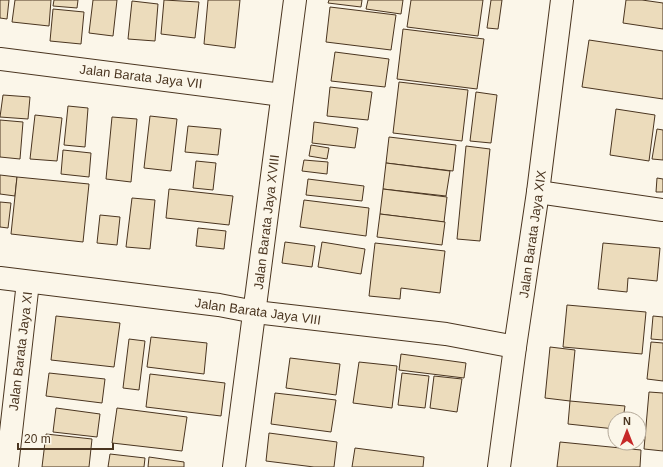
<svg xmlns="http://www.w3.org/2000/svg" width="663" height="467" viewBox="0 0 663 467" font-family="Arial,sans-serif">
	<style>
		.building { fill: #ecdcbc; stroke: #4a3520 }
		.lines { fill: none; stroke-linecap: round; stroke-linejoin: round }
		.minor-casing { stroke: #4a3520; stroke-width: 24 }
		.minor { stroke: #fbf6e9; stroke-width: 22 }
		.labels { text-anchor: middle; stroke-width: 3; stroke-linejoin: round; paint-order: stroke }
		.street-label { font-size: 13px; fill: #4a3520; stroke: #fbf6e9 }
	</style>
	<rect width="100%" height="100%" fill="#fbf6e9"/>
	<g class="building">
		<path d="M0 0H9L7 19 0 18Z"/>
		<path d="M15 0H51L49 26 12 22Z"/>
		<path d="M54 0H78L77 8 53 6Z"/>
		<path d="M93 0H117L113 36 89 33Z"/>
		<path d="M164 0 199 2 195 38 161 34Z"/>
		<path d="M208 0H240L235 48 204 44Z"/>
		<path d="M329 0H362L361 7 328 3Z"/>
		<path d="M368 0H403L401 14 366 9Z"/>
		<path d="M411 0H483L478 36 407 27Z"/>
		<path d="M491 0H502L498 29 487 28Z"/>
		<path d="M626 0H642L663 3V29L623 23Z"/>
		<path d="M132 1 158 4 155 41 128 39Z"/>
		<path d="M330 7 396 15 391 50 326 42Z"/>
		<path d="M53 9 84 12 81 44 50 41Z"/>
		<path d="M403 29 484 39 477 89 397 79Z"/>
		<path d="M589 40 663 51V99L582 87Z"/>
		<path d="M335 52 389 59 385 87 331 81Z"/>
		<path d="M399 82 468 90 462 141 393 133Z"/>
		<path d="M330 87 372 92 368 120 327 116Z"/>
		<path d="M476 92 497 95 491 143 470 141Z"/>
		<path d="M3 95 30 97 28 119 0 117Z"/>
		<path d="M68 106 88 108 85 147 64 145Z"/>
		<path d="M616 109 655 115 649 161 610 155Z"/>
		<path d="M35 115 62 118 57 161 30 159Z"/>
		<path d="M150 116 177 119 171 171 144 168Z"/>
		<path d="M112 117 137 119 131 182 106 179Z"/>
		<path d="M0 120 23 122 20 159 0 157Z"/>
		<path d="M314 122 358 128 355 148 312 143Z"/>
		<path d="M188 126 221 129 218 155 185 152Z"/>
		<path d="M657 129 663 130V160L652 159Z"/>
		<path d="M389 137 456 145 453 171 386 163Z"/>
		<path d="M311 145 329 148 327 159 309 156Z"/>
		<path d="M466 146 490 149 480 241 457 239Z"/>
		<path d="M63 150 91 153 89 177 61 174Z"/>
		<path d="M304 160 328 162 327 174 302 171Z"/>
		<path d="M196 161 216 163 213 190 193 188Z"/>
		<path d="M386 163 450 171 446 196 383 189Z"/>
		<path d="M0 175 17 177 15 196 0 194Z"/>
		<path d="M17 177 89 184 83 242 11 234Z"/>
		<path d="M657 178 663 179V192H656Z"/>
		<path d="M308 179 364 186 362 201 306 195Z"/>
		<path d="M169 189 233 196 229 225 166 218Z"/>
		<path d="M383 189 447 197 444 222 380 214Z"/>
		<path d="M132 198 155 200 150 249 126 247Z"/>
		<path d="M304 200 369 208 366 236 300 227Z"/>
		<path d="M0 202 11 203 8 228 0 227Z"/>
		<path d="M380 214 445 222 442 245 377 237Z"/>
		<path d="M100 215 120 217 117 245 97 243Z"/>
		<path d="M198 228 226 231 224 249 196 246Z"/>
		<path d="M285 242 315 246 312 267 282 263Z"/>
		<path d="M322 242 365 249 361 274 318 267Z"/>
		<path d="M375 243 445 251 440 293 401 288 400 299 369 296Z"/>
		<path d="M603 243 660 248 657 281 628 278 627 292 598 289Z"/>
		<path d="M567 305 646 312 642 354 563 347Z"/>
		<path d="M56 316 120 323 114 367 51 360Z"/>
		<path d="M653 316 663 317V340L651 339Z"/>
		<path d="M151 337 207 343 204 374 147 367Z"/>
		<path d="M129 339 145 341 139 390 123 388Z"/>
		<path d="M651 342 663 343V381L647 379Z"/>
		<path d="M550 347 575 350 570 401 545 398Z"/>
		<path d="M401 354 466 363 464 378 399 370Z"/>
		<path d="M290 358 340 364 336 395 286 388Z"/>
		<path d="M359 362 397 366 392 408 353 403Z"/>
		<path d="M49 373 105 379 102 403 46 396Z"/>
		<path d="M402 373 429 376 425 408 398 405Z"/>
		<path d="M150 374 225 383 221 416 146 407Z"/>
		<path d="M434 376 462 379 457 412 430 408Z"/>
		<path d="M649 392 663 393V451L644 449Z"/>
		<path d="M275 393 336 400 331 432 271 424Z"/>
		<path d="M570 401 625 406 623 419H615V429L568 424Z"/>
		<path d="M56 408 100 414 97 437 53 432Z"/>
		<path d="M117 408 187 417 182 451 112 443Z"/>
		<path d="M269 433 337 442 334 467H314L266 461Z"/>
		<path d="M46 434 92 439 89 467H42Z"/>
		<path d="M560 442 641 450 640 467H557Z"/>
		<path d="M355 448 424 457 423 467H352Z"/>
		<path d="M110 454 145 458 144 467H108Z"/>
		<path d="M149 457 184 462V467H148Z"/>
	</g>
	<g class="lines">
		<g class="minor-casing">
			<g id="minor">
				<path d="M0 59 282 95"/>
				<path d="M538 192 663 210"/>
				<path d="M0 278 219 305 255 312 446 334 515 347"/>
				<path d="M7 467 28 282"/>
				<path d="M234 467 295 0"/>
				<path d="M499 467 515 347 538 192 562 0"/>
			</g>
		</g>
		<use href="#minor" class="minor"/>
	</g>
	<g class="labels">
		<g class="street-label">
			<text transform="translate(141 76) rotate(7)" y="5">Jalan Barata Jaya VII</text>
			<text transform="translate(266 222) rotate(-83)" y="5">Jalan Barata Jaya XVIII</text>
			<text transform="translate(532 234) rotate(-82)" y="5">Jalan Barata Jaya XIX</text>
			<text transform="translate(258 311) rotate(8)" y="5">Jalan Barata Jaya VIII</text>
			<text transform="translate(20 351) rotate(-83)" y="5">Jalan Barata Jaya XI</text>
		</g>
	</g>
	<g transform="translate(627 431)"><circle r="19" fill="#fbf6e9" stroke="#b4a999"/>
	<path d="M0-3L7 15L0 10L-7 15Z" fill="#c62828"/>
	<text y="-6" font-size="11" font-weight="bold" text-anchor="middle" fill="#4a3520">N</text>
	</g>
	<path d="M18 443v6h95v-6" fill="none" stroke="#4a3520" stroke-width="2"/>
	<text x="24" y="443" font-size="12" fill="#4a3520" stroke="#fbf6e9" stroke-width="3" paint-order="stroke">20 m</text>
</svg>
